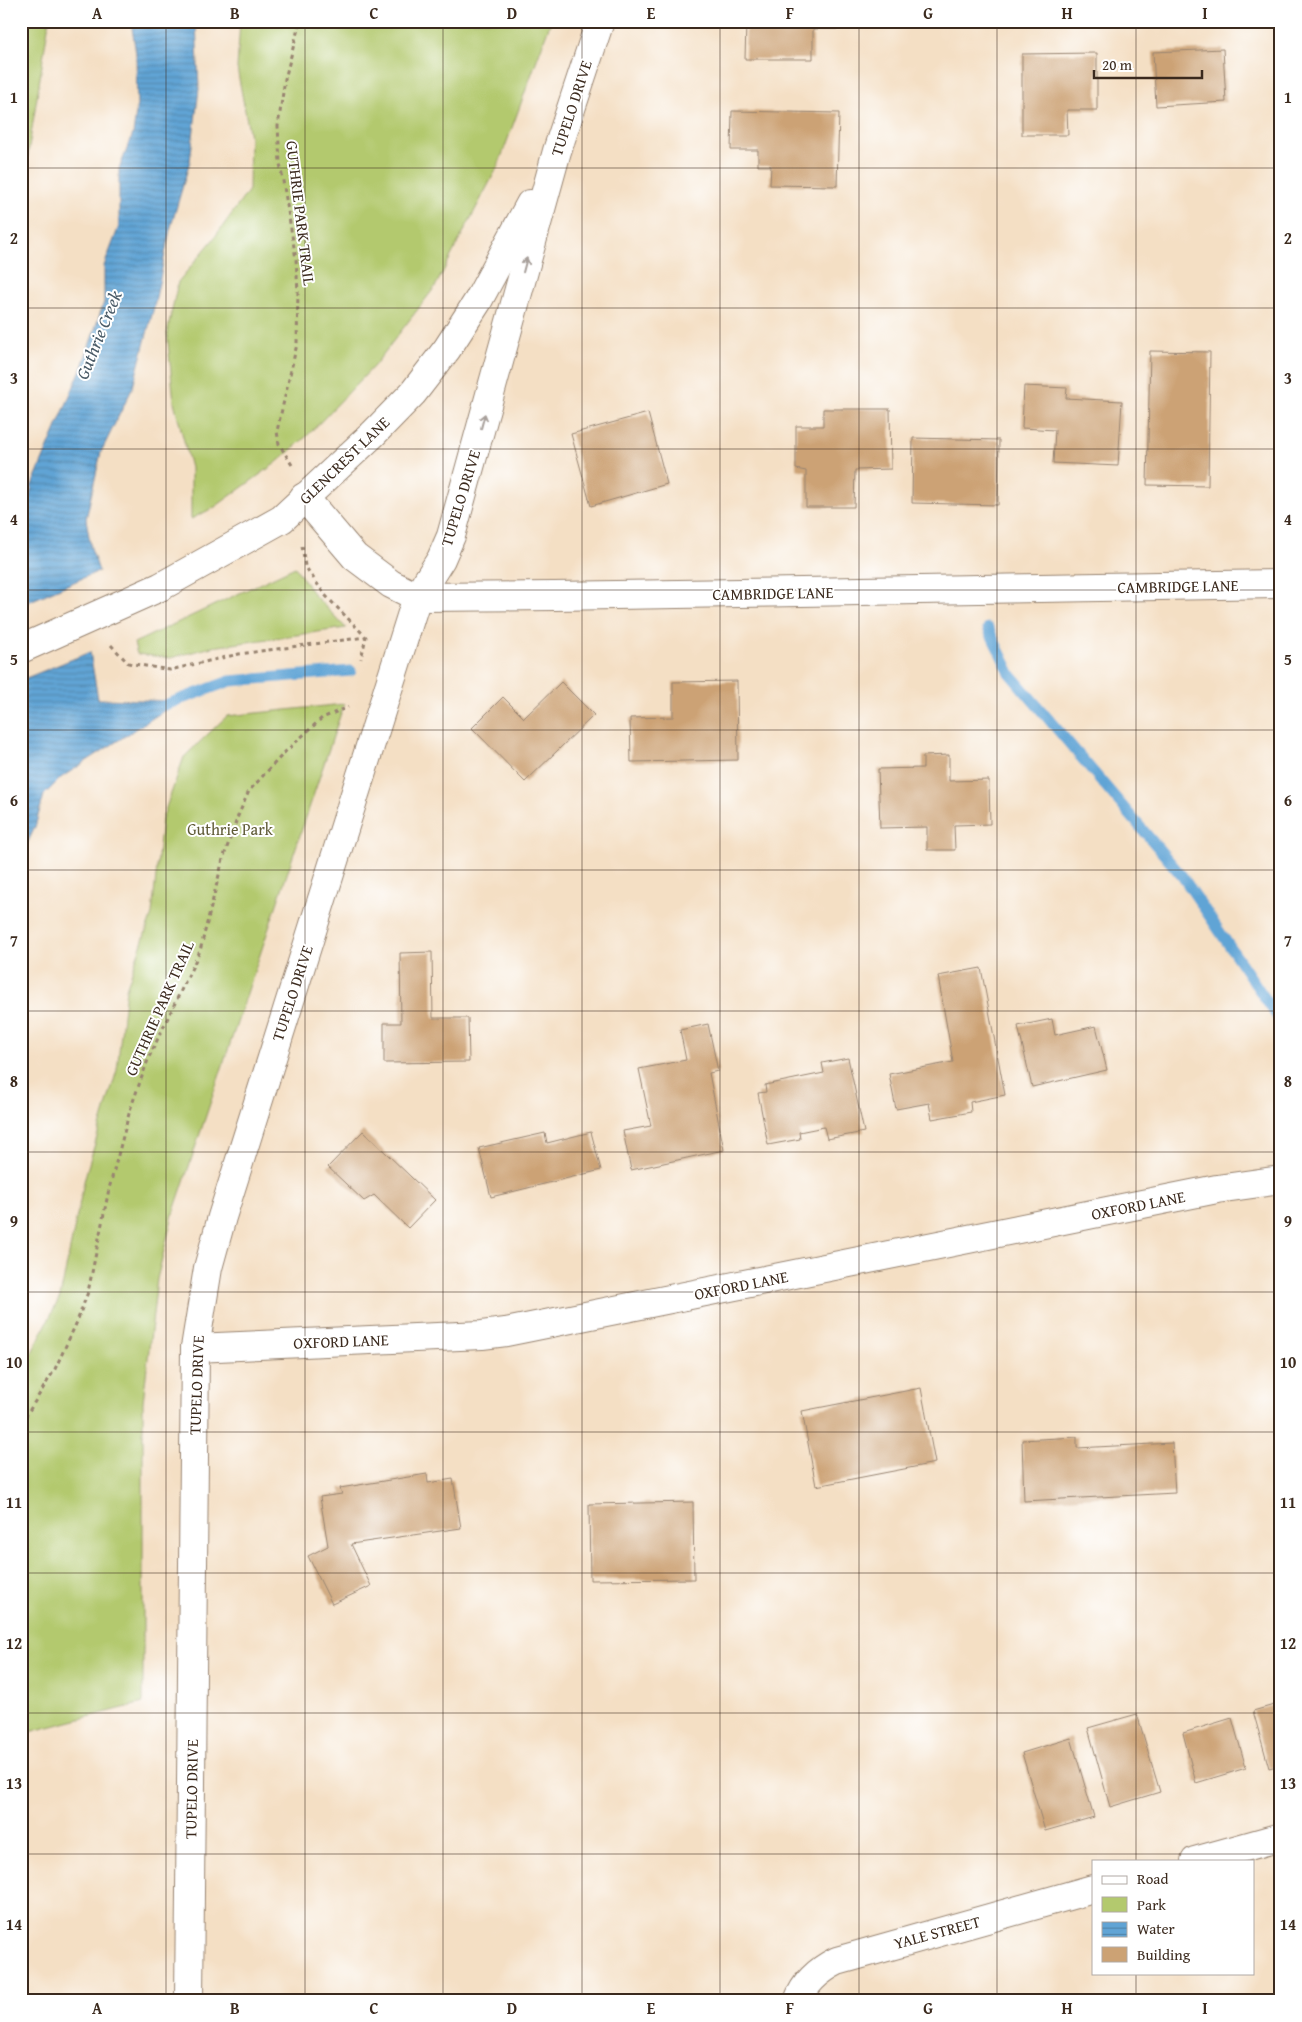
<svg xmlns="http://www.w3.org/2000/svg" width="1302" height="2022" viewBox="0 0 1302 2022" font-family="'Gentium Book Plus',serif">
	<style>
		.green { fill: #b3c96e; stroke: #777a46 }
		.water { fill: url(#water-rules); stroke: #4e677a }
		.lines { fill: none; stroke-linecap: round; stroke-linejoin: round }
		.stream { stroke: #61a4d5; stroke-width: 11 }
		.building { fill: #cca274 }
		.minor-casing { stroke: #988471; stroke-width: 30 }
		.path { stroke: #988471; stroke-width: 3; stroke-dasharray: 4 4; stroke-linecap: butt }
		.minor { stroke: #fff; stroke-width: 28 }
		.oneway { stroke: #a79f9a }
		.grid { fill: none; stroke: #3b2a1e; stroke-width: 1; stroke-opacity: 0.55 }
		.labels { text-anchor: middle; stroke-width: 4; stroke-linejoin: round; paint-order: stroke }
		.street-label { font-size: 16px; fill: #3b2a1e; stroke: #fff }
		.park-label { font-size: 16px; fill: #5f5a36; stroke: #fff }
		.water-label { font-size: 18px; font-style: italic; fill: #4a5b67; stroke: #fff }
		.neatline { fill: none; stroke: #3b2a1e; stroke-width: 2 }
		.grid-label { font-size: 16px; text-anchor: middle; font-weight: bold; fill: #3b2a1e }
	</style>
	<defs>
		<pattern id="water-rules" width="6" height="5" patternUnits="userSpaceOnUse" patternTransform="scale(1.25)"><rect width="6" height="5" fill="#61a4d5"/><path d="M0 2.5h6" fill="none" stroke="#5186ac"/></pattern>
	</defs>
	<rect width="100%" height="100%" fill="#fff"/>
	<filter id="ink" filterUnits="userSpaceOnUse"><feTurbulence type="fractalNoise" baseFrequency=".02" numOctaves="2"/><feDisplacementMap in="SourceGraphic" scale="10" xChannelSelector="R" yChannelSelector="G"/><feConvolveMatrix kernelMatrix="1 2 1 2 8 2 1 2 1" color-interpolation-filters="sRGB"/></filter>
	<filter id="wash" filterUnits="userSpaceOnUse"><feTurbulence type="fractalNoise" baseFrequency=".0096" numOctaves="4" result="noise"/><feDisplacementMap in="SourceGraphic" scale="20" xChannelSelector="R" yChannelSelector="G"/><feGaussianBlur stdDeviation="1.12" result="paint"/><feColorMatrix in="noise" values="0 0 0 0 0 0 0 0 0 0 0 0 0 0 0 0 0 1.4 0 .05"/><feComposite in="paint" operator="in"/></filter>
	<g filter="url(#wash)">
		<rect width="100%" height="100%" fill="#f4dfc4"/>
		<g class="green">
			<path d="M21 21H49L21 198Z"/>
			<path d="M240 21H551L498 166 435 287 374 366 307 436 276 463 215 507 191 519V468L174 402 167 333 178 282 212 241 249 190 250 137 237 68Z"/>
			<path d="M295 567 314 595 346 628 212 647 170 658 137 654 134 643Z"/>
			<path d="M344 704 173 1214 157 1279 143 1402V1703L21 1734V1374L60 1297 85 1177 117 1070 126 989 152 914 162 819 184 757 227 716Z"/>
		</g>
		<g class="water">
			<path d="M131 21H196L199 89 190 161 170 230 154 307 133 387 101 452 86 519 91 548 99 571 21 605V541L32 485 82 367 104 302V266L119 226V169L133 134 137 105 136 54Z"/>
			<path d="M90 652 98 699 179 701 62 777 44 795 35 827 21 857V680Z"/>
		</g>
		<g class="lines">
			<g class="stream">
				<path d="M988 628 1011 675 1182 876 1281 1022"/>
				<path d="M165 705 230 681 351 671"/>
			</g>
		</g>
		<g id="blocks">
			<g class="building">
				<path d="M733 21H838V29H813V59H745L746 23H733Z"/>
				<path d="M1223 49 1226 102 1156 106 1153 52Z"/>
				<path d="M1097 53V110H1067L1068 135H1022V54Z"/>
				<path d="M732 111 839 113 837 186 770 185 771 166H758V150H731Z"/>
				<path d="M1150 351 1210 352 1208 486 1147 485Z"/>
				<path d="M1024 386 1067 388 1066 398 1122 401 1118 466 1053 463 1055 430 1022 428Z"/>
				<path d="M823 409H890L891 469 855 470 854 507H806V471L796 469V426H823Z"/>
				<path d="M648 413 667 484 591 506 571 434Z"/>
				<path d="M913 438 999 440 998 505 912 503Z"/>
				<path d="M737 681 738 760 631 762 630 718 673 717V682Z"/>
				<path d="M561 682 594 715 525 782 472 728 503 697 524 718Z"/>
				<path d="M949 755V781L989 780 990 824 954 825 955 850H927V827L880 828 878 769 923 768V756Z"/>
				<path d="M432 952 433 1018H468L469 1062 384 1063V1023H401L400 953Z"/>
				<path d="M981 968 1005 1095 970 1102 971 1112 932 1119 929 1103 896 1109 889 1074 953 1062 938 976Z"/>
				<path d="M1052 1019 1055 1035 1096 1026 1107 1070 1032 1087 1018 1026Z"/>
				<path d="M708 1024 718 1071 709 1073 724 1150 631 1170 623 1131 651 1126 639 1069 686 1060 680 1030Z"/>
				<path d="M848 1058 864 1132 827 1139 824 1127 799 1132 800 1139 768 1145 758 1093 766 1092 765 1085 824 1073 822 1063Z"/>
				<path d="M363 1131 435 1200 408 1228 374 1195 364 1201 328 1167Z"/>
				<path d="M591 1132 601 1170 491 1197 479 1148 545 1133 547 1143Z"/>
				<path d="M921 1388 935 1463 816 1486 802 1411Z"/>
				<path d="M1077 1437V1448L1172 1443 1175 1493 1024 1501 1022 1440Z"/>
				<path d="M427 1474 428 1483 453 1479 461 1528 351 1544 371 1586 332 1604 308 1556 328 1546 320 1497 342 1494 340 1488Z"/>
				<path d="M693 1502 694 1579 590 1580 589 1504Z"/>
				<path d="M1281 1703V1765L1269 1768 1253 1711Z"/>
				<path d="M1137 1714 1160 1792 1110 1807 1088 1728Z"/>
				<path d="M1232 1718 1246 1768 1196 1783 1183 1733Z"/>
				<path d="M1071 1738 1094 1817 1045 1831 1022 1753Z"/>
			</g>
		</g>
	</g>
	<g filter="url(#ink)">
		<use href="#blocks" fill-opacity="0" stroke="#988471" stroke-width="1"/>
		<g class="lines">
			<g class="minor-casing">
				<g id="minor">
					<path d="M304 497 355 557 391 584 417 597 554 596 1281 584"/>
					<path d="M21 649 160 587 282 519 373 434 413 393 447 349 478 301 530 204"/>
					<path d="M195 1348 482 1335 506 1332 1217 1189 1281 1180"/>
					<path d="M1195 1861 1281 1837"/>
					<path d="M189 2001 195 1348 208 1268 222 1217 417 597 441 559 451 536 557 151 600 21"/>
					<path d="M798 2001C805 1982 819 1970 837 1961L1093 1889"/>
				</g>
			</g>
			<g class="path">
				<path d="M292 465 279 444 277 431 297 344 298 292 296 259 280 163 278 126 285 79 300 21"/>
				<path d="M302 546 305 566 325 595 366 637 361 659"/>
				<path d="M111 645 128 663 170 670 239 654 366 637"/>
				<path d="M21 1424 55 1369 76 1324 88 1292 109 1189 130 1110 149 1057 200 951 223 859 238 816 249 791 285 752 322 718 348 707"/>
			</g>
			<use href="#minor" class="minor"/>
		</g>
		<defs><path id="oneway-shaft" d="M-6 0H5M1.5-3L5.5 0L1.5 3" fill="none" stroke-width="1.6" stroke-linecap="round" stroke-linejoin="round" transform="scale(1.25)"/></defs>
		<g class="oneway">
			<use href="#oneway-shaft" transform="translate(525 265) rotate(-75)"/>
			<use href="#oneway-shaft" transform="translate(483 421) rotate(-75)"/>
		</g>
	</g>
	<path class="grid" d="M166 21V2001M305 21V2001M443 21V2001M582 21V2001M720 21V2001M859 21V2001M997 21V2001M1136 21V1861M21 168H1281M21 308H1281M21 449H1281M21 590H1281M21 730H1281M21 870H1281M21 1011H1281M21 1152H1281M21 1292H1281M21 1432H1281M21 1573H1281M21 1713H1281M21 1854H1281M1136 1973V2001"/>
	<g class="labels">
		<g class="street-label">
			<text transform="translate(571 108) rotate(-72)" y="6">TUPELO DRIVE</text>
			<text transform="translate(301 213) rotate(83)" y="6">GUTHRIE PARK TRAIL</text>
			<text transform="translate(344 460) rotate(-44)" y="6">GLENCREST LANE</text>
			<text transform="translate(460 498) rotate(-73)" y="6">TUPELO DRIVE</text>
			<text transform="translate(1178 586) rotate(-1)" y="6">CAMBRIDGE LANE</text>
			<text transform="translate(773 593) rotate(-1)" y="6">CAMBRIDGE LANE</text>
			<text transform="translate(292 993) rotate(-72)" y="6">TUPELO DRIVE</text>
			<text transform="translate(159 1008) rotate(-66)" y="6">GUTHRIE PARK TRAIL</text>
			<text transform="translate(1138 1205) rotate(-11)" y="6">OXFORD LANE</text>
			<text transform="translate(741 1285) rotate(-11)" y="6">OXFORD LANE</text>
			<text transform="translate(341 1341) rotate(-2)" y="6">OXFORD LANE</text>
			<text transform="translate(196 1385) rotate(-88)" y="6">TUPELO DRIVE</text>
			<text transform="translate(191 1789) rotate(-89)" y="6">TUPELO DRIVE</text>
			<text transform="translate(937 1932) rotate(-15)" y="6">YALE STREET</text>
		</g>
		<g class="park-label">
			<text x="230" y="835">Guthrie Park</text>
		</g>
		<g class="water-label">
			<text transform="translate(99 335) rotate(-68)" y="6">Guthrie Creek</text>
		</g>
	</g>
	<rect width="1302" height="2022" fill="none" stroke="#fff" stroke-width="55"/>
	<rect x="1092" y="1860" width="162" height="115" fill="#ffffff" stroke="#b1aaa5"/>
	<rect x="1102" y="1876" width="25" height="8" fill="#ffffff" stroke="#b1aaa5"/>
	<text x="1137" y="1884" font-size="15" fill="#3b2a1e">Road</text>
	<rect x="1102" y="1897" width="25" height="15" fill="#b3c96e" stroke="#b1aaa5"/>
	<text x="1137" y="1910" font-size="15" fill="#3b2a1e">Park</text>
	<rect x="1102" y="1922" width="25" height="15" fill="url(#water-rules)" stroke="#b1aaa5"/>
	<text x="1137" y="1934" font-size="15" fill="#3b2a1e">Water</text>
	<rect x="1102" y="1947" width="25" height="15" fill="#cca274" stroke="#b1aaa5"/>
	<text x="1137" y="1960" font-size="15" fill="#3b2a1e">Building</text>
	<path d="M1094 70v8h108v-8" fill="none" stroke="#3b2a1e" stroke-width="2.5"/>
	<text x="1102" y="70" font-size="15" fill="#3b2a1e" stroke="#ffffff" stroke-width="4" paint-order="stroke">20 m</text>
	<rect x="28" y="28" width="1246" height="1966" class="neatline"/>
	<g class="grid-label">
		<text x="97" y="19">A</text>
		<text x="235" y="19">B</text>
		<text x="374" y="19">C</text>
		<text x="512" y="19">D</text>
		<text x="651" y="19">E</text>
		<text x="790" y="19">F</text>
		<text x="928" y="19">G</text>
		<text x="1067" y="19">H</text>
		<text x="1205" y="19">I</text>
		<text x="14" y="103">1</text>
		<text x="1288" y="103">1</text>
		<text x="14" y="244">2</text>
		<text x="1288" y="244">2</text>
		<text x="14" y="384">3</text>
		<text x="1288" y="384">3</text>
		<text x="14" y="525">4</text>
		<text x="1288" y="525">4</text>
		<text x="14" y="665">5</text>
		<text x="1288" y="665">5</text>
		<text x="14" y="806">6</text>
		<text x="1288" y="806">6</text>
		<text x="14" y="946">7</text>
		<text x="1288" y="946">7</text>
		<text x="14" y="1087">8</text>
		<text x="1288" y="1087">8</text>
		<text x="14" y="1227">9</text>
		<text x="1288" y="1227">9</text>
		<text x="14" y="1368">10</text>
		<text x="1288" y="1368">10</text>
		<text x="14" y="1508">11</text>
		<text x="1288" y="1508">11</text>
		<text x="14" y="1649">12</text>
		<text x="1288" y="1649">12</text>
		<text x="14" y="1789">13</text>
		<text x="1288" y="1789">13</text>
		<text x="14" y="1930">14</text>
		<text x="1288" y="1930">14</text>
		<text x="97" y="2014">A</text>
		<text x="235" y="2014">B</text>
		<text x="374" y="2014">C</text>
		<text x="512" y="2014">D</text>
		<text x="651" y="2014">E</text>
		<text x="790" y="2014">F</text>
		<text x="928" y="2014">G</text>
		<text x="1067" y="2014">H</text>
		<text x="1205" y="2014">I</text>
	</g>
</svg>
